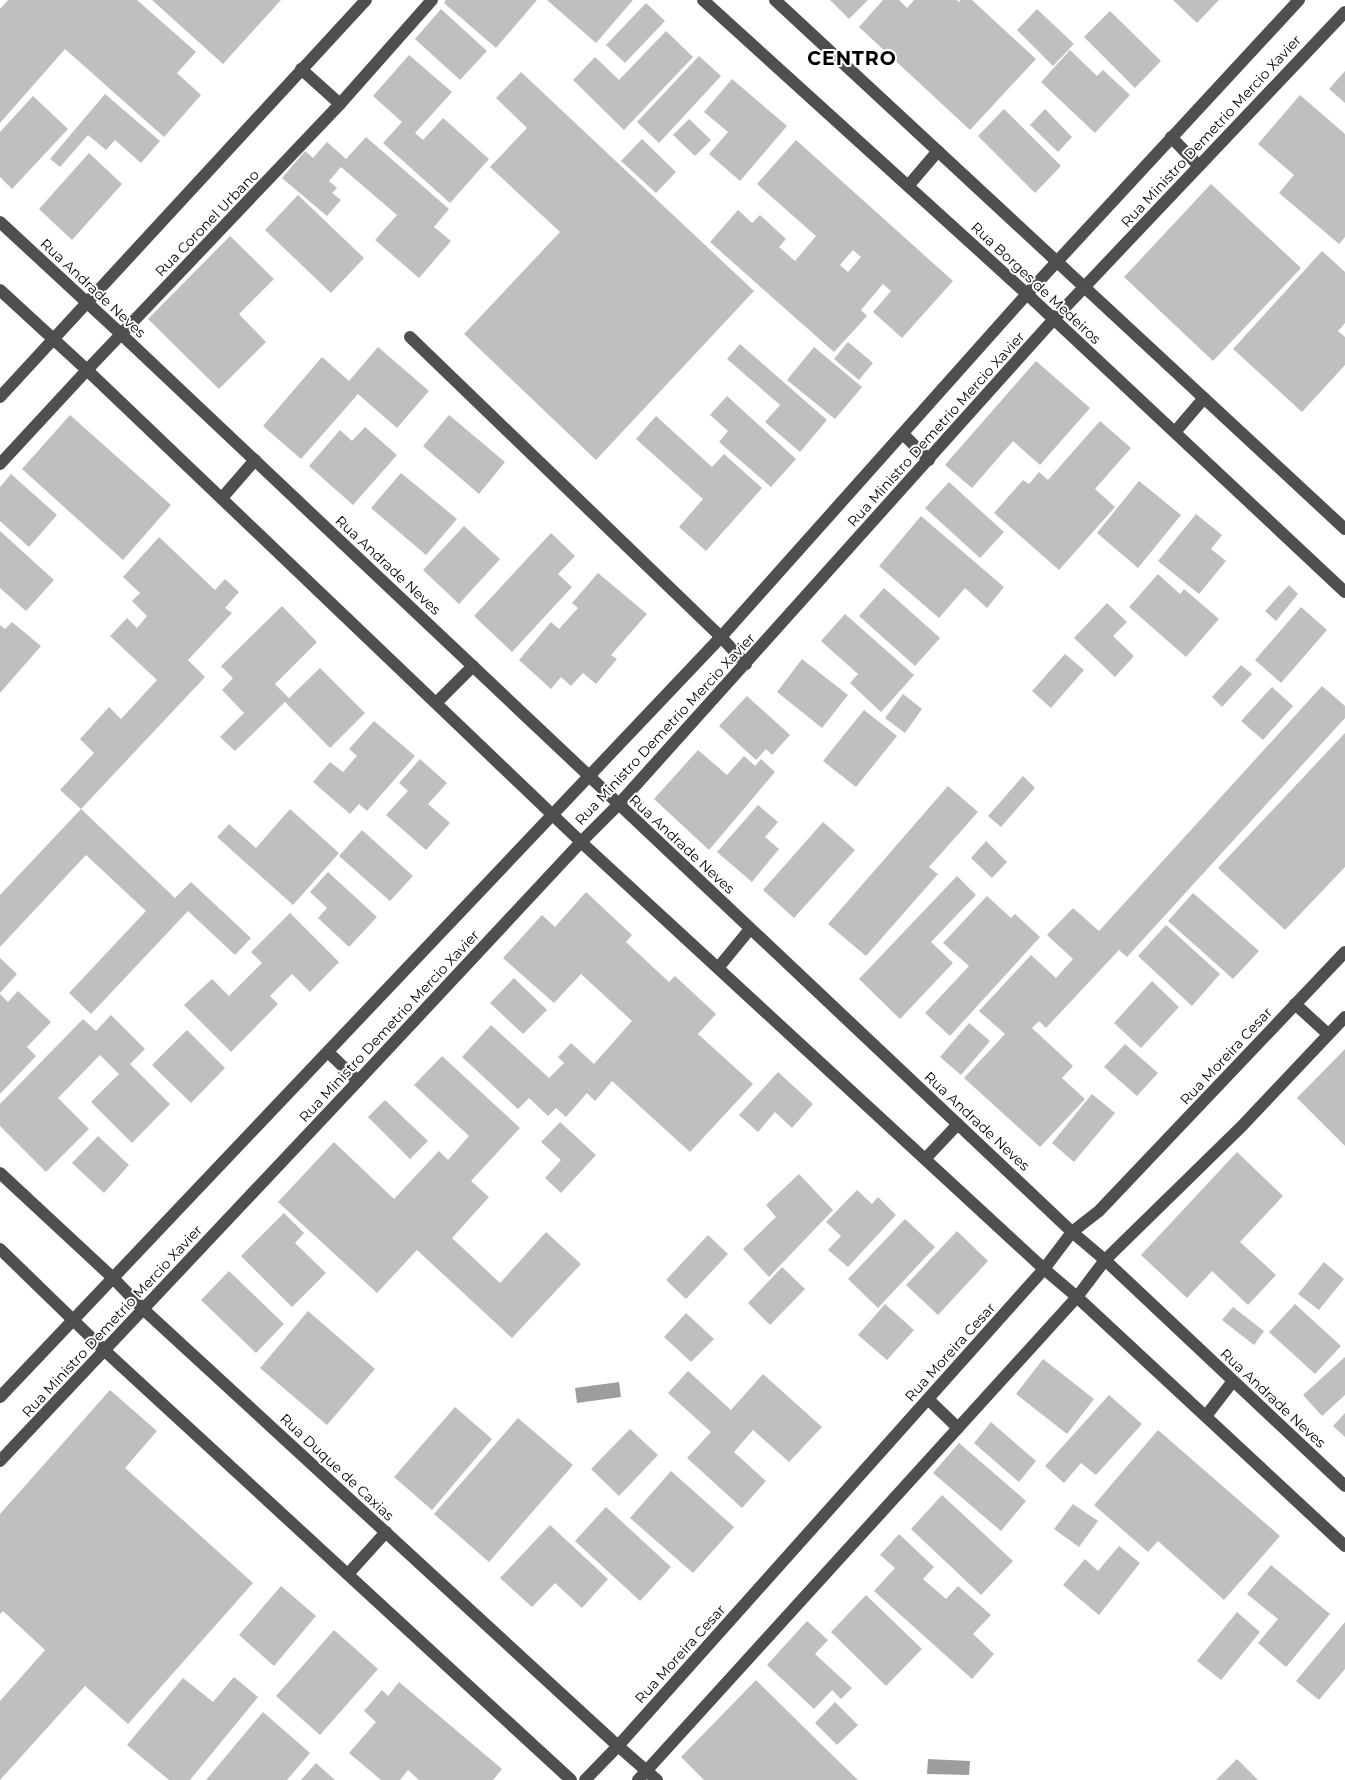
<svg xmlns="http://www.w3.org/2000/svg" width="1345" height="1780" viewBox="0 0 1345 1780" font-family="Montserrat,sans-serif">
	<style>
		.water { fill: #9d9d9d }
		.building { fill: #bfbfbf; fill-rule: evenodd }
		.lines { fill: none; stroke-linecap: round; stroke-linejoin: round }
		.minor { stroke: #4f4f4f; stroke-width: 12 }
		.labels { text-anchor: middle; stroke-width: 4; stroke-linejoin: round; paint-order: stroke }
		.street-label { font-size: 14px; fill: #000; stroke: #fff }
		.district-label { font-size: 19px; font-weight: bold; letter-spacing: 1px; fill: #000; stroke: #fff }
	</style>
	<rect width="100%" height="100%" fill="#fff"/>
	<g class="water">
		<path d="M619 1382 621 1397 577 1403 575 1388Z"/>
		<path d="M928 1759 970 1761 969 1775 927 1774Z"/>
	</g>
	<g class="building">
		<path d="M8 0H137L196 52 177 73 201 95 164 137 65 49 0 123V9Z"/>
		<path d="M152 0H281L223 64Z"/>
		<path d="M446 0H537L496 48 444 3Z"/>
		<path d="M547 0H633L596 43Z"/>
		<path d="M830 0H868L849 19Z"/>
		<path d="M883 0H899L907 8 914 0H957L959 2 961 0H972L1036 59 970 130 859 27Z"/>
		<path d="M1173 0H1219L1197 23Z"/>
		<path d="M646 3 665 21 625 63 606 45Z"/>
		<path d="M441 9 487 51 460 80 415 39Z"/>
		<path d="M1037 9 1074 44 1053 66 1017 30Z"/>
		<path d="M1110 11 1161 61 1135 88 1084 37Z"/>
		<path d="M666 31 693 57 624 130 573 80 595 57 619 80Z"/>
		<path d="M1070 50 1097 76 1103 70 1130 95 1095 133 1041 82Z"/>
		<path d="M409 55 452 92 415 133 423 140 443 118 489 159 450 203 383 143 402 122 373 96Z"/>
		<path d="M699 56 721 76 659 143 637 122Z"/>
		<path d="M1345 71V103L1329 89Z"/>
		<path d="M521 72 754 291 596 460 464 334 560 232 490 167 527 128 496 98Z"/>
		<path d="M732 79 787 126 740 181 709 154 728 132 704 112Z"/>
		<path d="M105 94 160 141 141 163 115 140 106 150 88 135 60 167 50 159Z"/>
		<path d="M1300 95 1345 134V237L1339 244 1279 193 1294 175 1258 144Z"/>
		<path d="M33 96 68 129 12 189 0 177V132Z"/>
		<path d="M1004 109 1061 166 1035 193 978 136Z"/>
		<path d="M1045 109 1072 137 1058 152 1030 125Z"/>
		<path d="M689 119 711 140 695 156 673 135Z"/>
		<path d="M366 137 449 209 434 227 451 241 419 278 375 240 397 215 341 167 329 181 337 188 332 193 341 200 327 216 282 178 305 151 313 158 327 142 346 159Z"/>
		<path d="M642 139 676 172 656 193 621 161Z"/>
		<path d="M796 140 953 281 902 338 873 312 891 291 883 284 861 310 867 316 834 352 710 242 738 210 752 223 760 215 786 239 779 247 795 261 816 236 757 184ZM853 250 861 257 848 272 840 265Z"/>
		<path d="M89 153 122 184 72 240 39 209Z"/>
		<path d="M1211 184 1301 268 1213 361 1124 277Z"/>
		<path d="M298 195 364 258 331 293 265 230Z"/>
		<path d="M230 236 274 279 239 314 266 342 219 389 148 319Z"/>
		<path d="M1322 251 1345 272V323L1338 331 1345 337V365L1302 412 1233 349Z"/>
		<path d="M848 342 873 363 859 380 834 359Z"/>
		<path d="M740 344 827 420 800 452 765 422 780 405 727 359Z"/>
		<path d="M378 347 429 391 397 428 358 394 301 459 263 426 322 357 349 381Z"/>
		<path d="M814 347 862 387 835 419 787 380Z"/>
		<path d="M1036 361 1090 408 1040 465 1013 441 972 488 945 465Z"/>
		<path d="M727 396 796 459 771 487 719 442 728 431 710 415Z"/>
		<path d="M70 415 171 505 123 560 22 469Z"/>
		<path d="M449 415 505 462 479 494 423 446Z"/>
		<path d="M656 416 712 467 724 454 762 488 706 551 679 527 703 499 636 439Z"/>
		<path d="M1100 421 1131 448 1095 489 1115 507 1059 570 994 513 1023 480 1029 484 1039 472 1048 480Z"/>
		<path d="M365 427 397 455 353 505 309 466 340 430 352 441Z"/>
		<path d="M401 473 457 519 426 555 371 508Z"/>
		<path d="M11 474 57 515 29 547 0 521V487Z"/>
		<path d="M1139 481 1181 515 1138 568 1097 533Z"/>
		<path d="M949 482 1004 532 980 558 925 508Z"/>
		<path d="M1196 514 1222 535 1211 549 1226 561 1199 594 1158 561Z"/>
		<path d="M921 516 1004 587 987 608 965 588 939 618 879 566Z"/>
		<path d="M464 526 500 559 459 604 423 570Z"/>
		<path d="M0 531 54 580 26 611 0 588Z"/>
		<path d="M551 533 575 556 558 574 572 587 512 652 474 616Z"/>
		<path d="M159 537 215 590 225 579 239 592 225 608 232 613 188 660 205 677 81 809 60 790 94 753 80 739 109 707 121 719 157 680 110 636 127 618 137 628 147 616 132 601 140 593 123 577Z"/>
		<path d="M598 573 647 614 611 655 617 659 596 684 583 673 571 686 561 677 551 689 519 660 551 622 559 629 578 608 572 603Z"/>
		<path d="M1158 574 1180 594 1184 589 1219 619 1186 657 1129 607Z"/>
		<path d="M1289 585 1298 594 1276 621 1265 611Z"/>
		<path d="M884 588 940 638 915 666 859 616Z"/>
		<path d="M1107 603 1127 622 1113 636 1134 656 1115 677 1074 638Z"/>
		<path d="M282 606 317 642 275 684 289 698 320 668 365 713 330 748 285 702 235 751 220 737 244 713 222 690 233 678 221 666Z"/>
		<path d="M1301 607 1327 630 1281 683 1255 660Z"/>
		<path d="M845 614 914 675 881 712 850 683 858 674 821 641Z"/>
		<path d="M12 622 41 646 0 693V625L5 629Z"/>
		<path d="M1065 654 1084 670 1051 708 1032 691Z"/>
		<path d="M802 659 848 695 822 728 777 692Z"/>
		<path d="M1241 665 1252 674 1222 707 1212 697Z"/>
		<path d="M1322 686 1345 706V718L1127 957 1119 950 1046 1028 1039 1021 1032 1028 1073 1066 1062 1078 1085 1099 1040 1147 964 1078 1005 1034 979 1011 1031 955 1056 978 1073 959 1047 935 1073 908 1099 931Z"/>
		<path d="M1272 687 1293 706 1263 740 1241 721Z"/>
		<path d="M903 694 922 709 905 733 885 718Z"/>
		<path d="M747 696 790 735 772 755 766 749 756 760 719 726Z"/>
		<path d="M864 710 897 736 856 787 823 761Z"/>
		<path d="M374 721 415 756 367 811 359 804 350 814 313 782 330 762 343 772 357 756 349 749Z"/>
		<path d="M1345 733V867L1285 930 1218 868Z"/>
		<path d="M698 750 727 775 744 756 755 766 761 759 775 772 709 850 654 799Z"/>
		<path d="M420 759 447 783 428 804 450 823 426 850 386 815 408 791 399 783Z"/>
		<path d="M1023 776 1035 788 1001 827 988 816Z"/>
		<path d="M948 786 978 812 929 867 938 874 866 956 828 924Z"/>
		<path d="M758 805 778 822 765 837 779 849 752 882 717 852Z"/>
		<path d="M81 809 175 898 191 882 251 938 235 955 188 911 91 1014 69 993 146 911 86 855 0 947V895Z"/>
		<path d="M290 809 339 853 293 905 217 837 229 824 256 848Z"/>
		<path d="M823 822 855 850 794 918 763 890Z"/>
		<path d="M362 830 413 876 390 901 339 856Z"/>
		<path d="M986 841 1007 862 992 878 971 858Z"/>
		<path d="M328 872 377 917 349 947 318 918 327 908 310 892Z"/>
		<path d="M957 876 976 895 931 942 953 963 900 1019 859 979Z"/>
		<path d="M586 892 632 935 626 942 669 982 675 976 716 1014 698 1034 753 1084 690 1152 612 1081 595 1101 587 1093 566 1117 556 1108 548 1116 529 1098 518 1109 462 1057 491 1025 549 1078 564 1063 558 1057 571 1043 594 1064 632 1021 581 974 554 1003 503 958 542 915 555 927Z"/>
		<path d="M1193 893 1259 951 1233 979 1168 921Z"/>
		<path d="M987 896 1011 918 1015 914 1040 937 950 1036 925 1013 969 966 943 943Z"/>
		<path d="M290 913 339 962 310 992 292 974 270 996 278 1004 231 1052 184 1005 212 979 229 996 262 963 251 952Z"/>
		<path d="M1166 925 1220 974 1192 1006 1138 956Z"/>
		<path d="M0 958 17 974 0 993Z"/>
		<path d="M514 978 547 1010 523 1034 490 1003Z"/>
		<path d="M1152 981 1179 1007 1141 1048 1114 1023Z"/>
		<path d="M18 991 51 1022 27 1047 36 1056 0 1094V994L8 1002Z"/>
		<path d="M111 1015 145 1049 130 1064 170 1104 132 1143 91 1102 119 1074 100 1055 58 1098 89 1129 46 1172 0 1126V1104L83 1019 96 1031Z"/>
		<path d="M969 1023 990 1041 961 1075 940 1057Z"/>
		<path d="M187 1030 225 1068 191 1103 152 1065Z"/>
		<path d="M1125 1044 1158 1073 1137 1096 1104 1067Z"/>
		<path d="M1345 1049V1146L1297 1098Z"/>
		<path d="M442 1056 520 1128 471 1181 489 1197 452 1238 500 1283 546 1232 581 1264 512 1338 417 1250 377 1293 278 1202 334 1142 394 1199 439 1151 448 1160 469 1136 414 1085Z"/>
		<path d="M778 1072 813 1104 792 1128 775 1112 758 1132 739 1115Z"/>
		<path d="M1092 1094 1115 1113 1074 1162 1052 1143Z"/>
		<path d="M385 1100 428 1141 410 1159 368 1117Z"/>
		<path d="M560 1122 596 1155 561 1193 545 1178 561 1160 541 1142Z"/>
		<path d="M98 1136 129 1165 104 1193 72 1163Z"/>
		<path d="M1237 1152 1283 1196 1240 1242 1276 1275 1248 1305 1212 1271 1187 1298 1141 1255Z"/>
		<path d="M799 1174 833 1210 769 1277 743 1249 776 1217 766 1205Z"/>
		<path d="M857 1190 872 1204 878 1197 896 1215 848 1267 828 1250 841 1236 826 1222Z"/>
		<path d="M284 1213 304 1233 295 1243 326 1273 292 1307 241 1256Z"/>
		<path d="M905 1219 935 1247 878 1308 848 1279Z"/>
		<path d="M957 1231 988 1261 938 1315 906 1285Z"/>
		<path d="M708 1235 728 1254 686 1299 666 1280Z"/>
		<path d="M1324 1262 1344 1279 1319 1310 1298 1294Z"/>
		<path d="M782 1267 805 1289 770 1325 748 1303Z"/>
		<path d="M229 1271 284 1324 256 1353 201 1300Z"/>
		<path d="M885 1304 914 1330 887 1360 858 1335Z"/>
		<path d="M1295 1304 1341 1346 1315 1374 1269 1332Z"/>
		<path d="M1233 1307 1264 1331 1254 1345 1222 1320Z"/>
		<path d="M308 1311 375 1369 327 1425 260 1368Z"/>
		<path d="M686 1313 714 1339 691 1362 664 1337Z"/>
		<path d="M1345 1357V1395L1322 1416 1303 1395Z"/>
		<path d="M1043 1359 1094 1399 1067 1434 1016 1394Z"/>
		<path d="M688 1371 731 1410 763 1374 822 1427 789 1462 753 1430 734 1452 766 1481 742 1508 687 1458 711 1432 668 1393Z"/>
		<path d="M110 1390 157 1431 125 1468 253 1583 128 1724 85 1686 0 1780V1701L45 1650 3 1611 0 1614V1514Z"/>
		<path d="M1109 1395 1142 1424 1096 1475 1081 1463 1064 1483 1045 1466Z"/>
		<path d="M455 1407 492 1439 432 1510 394 1477Z"/>
		<path d="M1345 1413V1437L1333 1426Z"/>
		<path d="M518 1418 573 1465 489 1562 434 1514Z"/>
		<path d="M991 1422 1036 1461 1019 1482 974 1443Z"/>
		<path d="M630 1429 658 1455 619 1496 591 1469Z"/>
		<path d="M1158 1430 1280 1536 1224 1600 1158 1541 1148 1552 1094 1505Z"/>
		<path d="M959 1443 1026 1501 1001 1531 933 1473Z"/>
		<path d="M671 1471 734 1527 693 1573 630 1518Z"/>
		<path d="M942 1495 1013 1561 981 1595 911 1529Z"/>
		<path d="M1073 1504 1098 1521 1079 1547 1054 1529Z"/>
		<path d="M606 1507 671 1567 640 1601 575 1541Z"/>
		<path d="M550 1525 608 1579 582 1608 555 1583 532 1607 500 1578Z"/>
		<path d="M899 1534 934 1567 923 1579 946 1599 958 1586 991 1615 973 1634 994 1654 972 1679 874 1591 895 1568 880 1555Z"/>
		<path d="M1119 1546 1140 1563 1099 1615 1063 1585 1085 1559 1098 1571Z"/>
		<path d="M1271 1565 1330 1614 1286 1667 1258 1643 1278 1619 1247 1594Z"/>
		<path d="M281 1586 316 1616 274 1666 239 1635Z"/>
		<path d="M866 1595 922 1649 886 1686 831 1632Z"/>
		<path d="M1237 1612 1260 1632 1221 1680 1197 1661Z"/>
		<path d="M807 1621 828 1640 815 1654 852 1688 841 1699 832 1690 814 1709 767 1665Z"/>
		<path d="M1345 1622V1669L1319 1700 1296 1681Z"/>
		<path d="M334 1630 378 1669 320 1735 276 1696Z"/>
		<path d="M234 1677 258 1697 190 1780H169L127 1745 183 1678 213 1702Z"/>
		<path d="M756 1680 825 1748 858 1780H704L681 1757Z"/>
		<path d="M399 1682 502 1769 493 1780H419L408 1770 400 1780H381L349 1753 376 1722 364 1711 382 1690 388 1696Z"/>
		<path d="M835 1702 858 1725 837 1745 815 1723Z"/>
		<path d="M263 1712 310 1753 287 1780H206Z"/>
		<path d="M1237 1759 1258 1780H1216Z"/>
		<path d="M316 1763 335 1780H301Z"/>
	</g>
	<g class="lines">
		<g class="minor">
			<path d="M703 0 1027 294 1345 592"/>
			<path d="M775 0 1345 529"/>
			<path d="M301 69 340 104"/>
			<path d="M1171 137 1199 166"/>
			<path d="M908 186 938 151"/>
			<path d="M0 222 121 334 1072 1232 1105 1260 1345 1486"/>
			<path d="M0 290 87 370 581 842 1044 1269 1077 1297 1345 1546"/>
			<path d="M410 337 721 637 746 664"/>
			<path d="M0 397 366 0"/>
			<path d="M1175 432 1204 398"/>
			<path d="M903 434 929 460"/>
			<path d="M0 464 87 370 340 104 432 0"/>
			<path d="M222 498 255 460"/>
			<path d="M436 703 473 666"/>
			<path d="M718 968 750 929"/>
			<path d="M1295 1004 1328 1034"/>
			<path d="M328 1052 358 1081"/>
			<path d="M925 1159 958 1124"/>
			<path d="M0 1173 113 1278 143 1309 618 1746 657 1780"/>
			<path d="M0 1249 104 1350 571 1780"/>
			<path d="M0 1397 721 637 1027 294 1299 0"/>
			<path d="M928 1399 958 1428"/>
			<path d="M1206 1416 1233 1381"/>
			<path d="M0 1461 358 1081 581 842 618 805 1054 319 1345 12"/>
			<path d="M348 1574 386 1532"/>
			<path d="M585 1780 618 1746 1044 1269 1072 1232 1099 1211 1345 952"/>
			<path d="M638 1780 1077 1297 1105 1260 1242 1126 1345 1017"/>
		</g>
	</g>
	<g class="labels">
		<g class="street-label">
			<text transform="translate(1211 131) rotate(-47)" y="5">Rua Ministro Demetrio Mercio Xavier</text>
			<text transform="translate(207 223) rotate(-46)" y="5">Rua Coronel Urbano</text>
			<text transform="translate(1036 283) rotate(43)" y="5">Rua Borges de Medeiros</text>
			<text transform="translate(93 288) rotate(43)" y="5">Rua Andrade Neves</text>
			<text transform="translate(936 429) rotate(-48)" y="5">Rua Ministro Demetrio Mercio Xavier</text>
			<text transform="translate(388 565) rotate(43)" y="5">Rua Andrade Neves</text>
			<text transform="translate(665 729) rotate(-47)" y="5">Rua Ministro Demetrio Mercio Xavier</text>
			<text transform="translate(682 844) rotate(43)" y="5">Rua Andrade Neves</text>
			<text transform="translate(389 1026) rotate(-47)" y="5">Rua Ministro Demetrio Mercio Xavier</text>
			<text transform="translate(1226 1056) rotate(-47)" y="5">Rua Moreira Cesar</text>
			<text transform="translate(977 1121) rotate(43)" y="5">Rua Andrade Neves</text>
			<text transform="translate(112 1321) rotate(-47)" y="5">Rua Ministro Demetrio Mercio Xavier</text>
			<text transform="translate(950 1352) rotate(-48)" y="5">Rua Moreira Cesar</text>
			<text transform="translate(1273 1398) rotate(43)" y="5">Rua Andrade Neves</text>
			<text transform="translate(337 1467) rotate(43)" y="5">Rua Duque de Caxias</text>
			<text transform="translate(680 1654) rotate(-48)" y="5">Rua Moreira Cesar</text>
		</g>
		<g class="district-label">
			<text x="852" y="65">CENTRO</text>
		</g>
	</g>
</svg>
